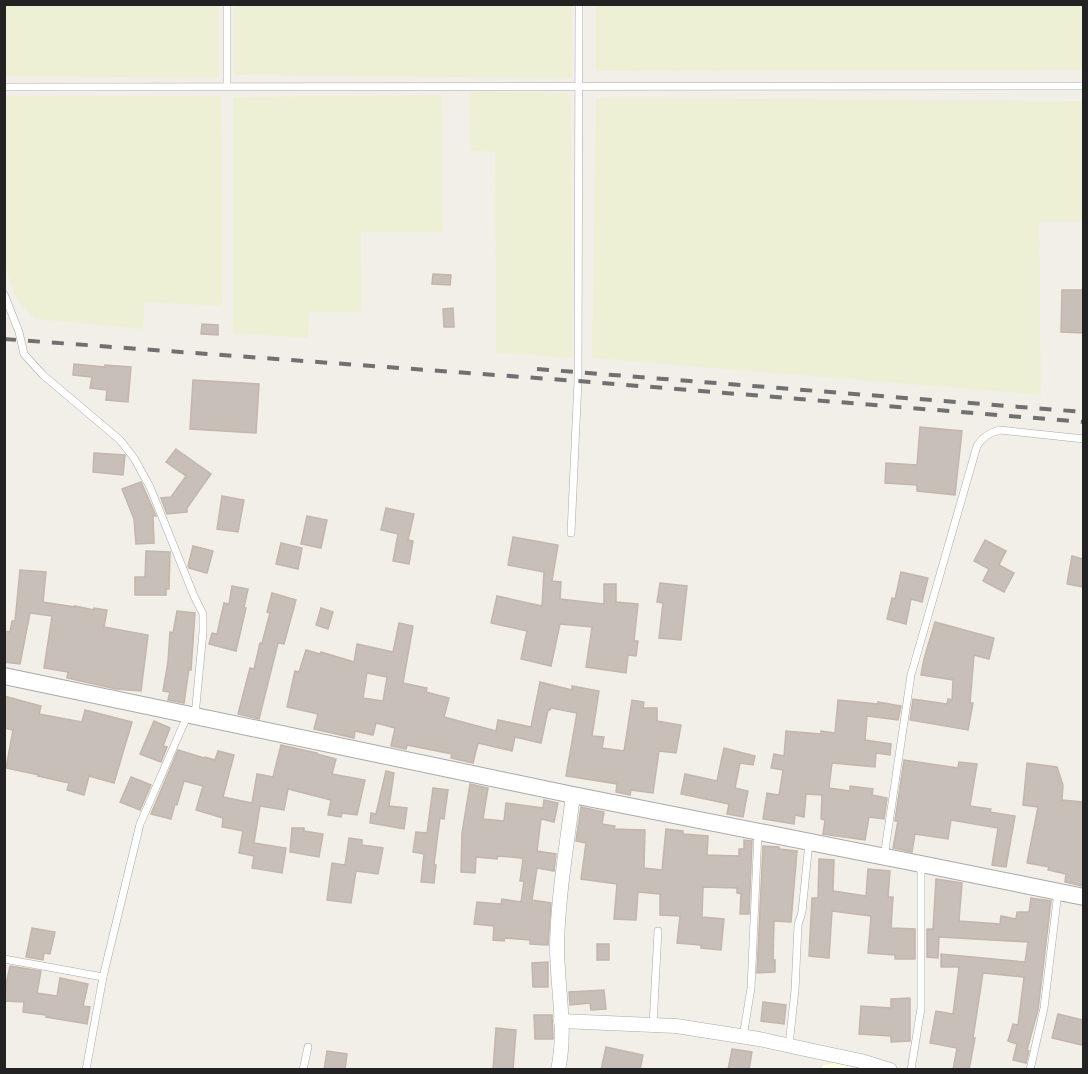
<svg xmlns="http://www.w3.org/2000/svg" width="1088" height="1074" viewBox="0 0 1088 1074" font-family="'Source Sans 3',sans-serif">
	<style>
		.education { fill: #ffffe5 }
		.farmland { fill: #eef0d5 }
		.building { fill: #c7bfb8; stroke: #c4b6ab; stroke-width: 1.5; fill-rule: evenodd }
		.lines { fill: none; stroke-linecap: round; stroke-linejoin: round }
		.service-casing { stroke: #a9a9a9; stroke-width: 8 }
		.minor-casing { stroke: #a9a9a9; stroke-width: 15 }
		.tertiary-casing { stroke: #a9a9a9; stroke-width: 18 }
		.service { stroke: #fff; stroke-width: 7 }
		.minor { stroke: #fff; stroke-width: 14 }
		.tertiary { stroke: #fff; stroke-width: 16 }
		.rail { stroke: #707070; stroke-width: 4; stroke-dasharray: 12 12; stroke-linecap: butt }
	</style>
	<rect width="100%" height="100%" fill="#f2efe9"/>
	<path class="education" d="M835 1063 859 1069H822L823 1065Z"/>
	<g class="farmland">
		<path d="M5 4 219 5V78L5 76Z"/>
		<path d="M234 5H572V78L234 75Z"/>
		<path d="M596 5H1083V70L596 71Z"/>
		<path d="M469 92 571 93 573 358 496 353 495 152 470 151Z"/>
		<path d="M442 95 443 232H361L362 312H309L308 338 233 333V97Z"/>
		<path d="M5 96H221L222 306 144 302 143 329 36 319 17 300 5 266Z"/>
		<path d="M596 98 1083 101V222H1039L1041 395 592 358Z"/>
	</g>
	<g class="building">
		<path d="M433 274 451 275 450 285 432 284Z"/>
		<path d="M1062 290H1083V333L1061 332Z"/>
		<path d="M453 308 454 327H444L443 309Z"/>
		<path d="M202 324 218 325V335L201 334Z"/>
		<path d="M74 364 105 367V365L131 367 128 402 106 400 107 390 90 388 92 377 73 375Z"/>
		<path d="M193 380 259 384 256 433 190 429Z"/>
		<path d="M920 427 962 431 955 495 917 491V485L885 483 886 463 917 465Z"/>
		<path d="M176 449 211 474 187 508V512L167 514 161 498 171 497 186 476 166 462Z"/>
		<path d="M94 453 125 455 123 475 93 472Z"/>
		<path d="M141 482 156 516H153L154 543 136 544 134 519 122 489Z"/>
		<path d="M222 496 244 500 238 532 217 529Z"/>
		<path d="M386 508 414 514 408 540 413 541 409 564 393 561 398 534 381 530Z"/>
		<path d="M307 516 327 520 321 548 301 544Z"/>
		<path d="M513 537 558 545 552 581 561 582 560 599 604 604V584H616V602L638 604 634 641H638L636 656 628 655 626 673 586 667 592 627 560 624 551 666 521 659 527 631 491 623 497 596 542 606 544 572 508 565Z"/>
		<path d="M985 540 1006 551 999 565 1014 573 1004 592 983 581 989 569 974 561Z"/>
		<path d="M281 543 302 548 298 569 276 564Z"/>
		<path d="M193 546 213 551 207 573 189 568 188 566Z"/>
		<path d="M146 551 170 552 169 589H166V595H135V577H145Z"/>
		<path d="M1072 556 1083 559V587L1067 584Z"/>
		<path d="M20 570 46 572 43 602 75 607V606L94 610V608L107 610 104 627 148 635 141 691 116 689 67 678 68 672 44 668 52 616 30 613 20 664 4 662V631L10 632 12 621H15Z"/>
		<path d="M901 572 928 578 922 602 911 599 906 624 887 619 892 598 895 599Z"/>
		<path d="M660 583 687 586 681 640 659 638 663 603 657 602Z"/>
		<path d="M232 586 248 589 244 607 246 608 236 651 209 644 212 633 217 634 224 603 229 604Z"/>
		<path d="M272 593 296 600 284 644 278 643 259 719 238 714 250 668 254 669 260 643H262L270 613 267 612Z"/>
		<path d="M321 608 333 612 328 629 316 625Z"/>
		<path d="M177 611 195 613 191 670 189 669 184 703 168 700 170 692 163 691 168 662 170 632 173 633Z"/>
		<path d="M935 622 994 638 989 659 974 655 970 703H973L968 730 910 720 913 699 947 704 948 699 952 700 953 680 921 675 924 659Z"/>
		<path d="M399 623 413 626 403 683 427 688 426 692 449 698 444 717 496 731 498 720 531 727 540 682 572 690V686L599 691 592 736 604 737 602 748 624 751 632 700 644 702 643 708H657V721L681 725 676 753 659 751 653 793 631 790 630 795 616 792 617 784 566 776 577 713 551 708 550 710H548L541 743 515 737 512 751 478 743 473 763 451 758 452 754 407 745 406 749 391 746 395 728 376 723 373 735 355 731 354 738 314 729 318 714 287 707 295 671 299 672 306 650 320 654 321 652 354 662 357 644 393 652ZM367 673 387 677 383 701 363 698Z"/>
		<path d="M4 696 41 706 39 714 82 722 85 710 132 722 114 783 89 776 84 795 67 790 69 783 38 776 39 775 6 768 13 730 4 728Z"/>
		<path d="M838 700 878 704V702L901 706 898 720 867 716 865 740 891 744 890 755 876 753 875 767 832 763 829 788 850 791V786L873 789 872 795 887 798 884 819 869 817 865 840 823 834 825 820 821 819 822 795 806 794 804 817 795 815 794 824 763 819 767 793 779 795 783 770 771 768 774 754 784 756 786 731 821 734V731L835 733Z"/>
		<path d="M154 721 170 728 163 746 167 747 161 762 140 754Z"/>
		<path d="M281 745 317 753V754L336 759 332 774 365 780 357 815 342 813 341 817 328 815 331 800 288 789 284 810 260 806 254 843 286 848 282 873 252 868 254 856 239 853 243 831 222 827 223 818 196 810 203 786 184 781 177 805 175 804 171 819 151 814 178 750 204 758 205 757 215 760 218 751 234 755 223 797 252 803 257 774 273 777Z"/>
		<path d="M724 748 755 756 753 765 740 763 735 788 748 791 743 817 727 814 729 804 681 794 685 774 717 781Z"/>
		<path d="M904 760 958 768 959 762 977 764 970 806 991 809 990 812 1015 816 1006 867 992 865 998 828 951 820 948 839 915 834 912 852 893 848 898 821H895Z"/>
		<path d="M1027 763 1057 767 1063 785 1062 800 1083 802V880L1082 886 1065 882 1066 874 1048 870 1049 867 1027 863 1038 807 1023 805Z"/>
		<path d="M386 771 394 773 389 806 407 808 404 829 370 823 371 813 376 814Z"/>
		<path d="M131 777 151 785 140 810 120 802Z"/>
		<path d="M470 784 488 788 483 819 504 821 506 803 543 808 544 800 558 803 554 822 541 819 537 851 556 854 554 871 537 868 532 900 551 903 548 945 530 944V940L505 938 504 941 493 940 494 926 474 924 477 902 501 904 502 899 521 902 524 881H520L523 859 521 858 498 856 497 859 476 857 475 873 461 872 462 833Z"/>
		<path d="M433 788 448 790 444 819 440 818 434 864 436 865 434 883 421 882 424 854 413 852 416 832 427 833Z"/>
		<path d="M581 807 604 812 602 824 615 826 614 829 645 830 644 868 662 870 666 829 683 831V834L708 836 707 855 739 856V849H744V840L752 841 749 914H740L741 894 737 893V888L703 887 702 917 724 919 721 950 701 948V945L677 943 680 916 660 915V894L638 892 636 920 614 919 617 884 581 879 586 843 576 841Z"/>
		<path d="M292 828H304V831L323 834 319 857 290 852Z"/>
		<path d="M349 838 362 840V845L383 848 378 874 356 871 351 903 327 900 332 863 345 865Z"/>
		<path d="M763 846 779 847V849L797 851 791 922 774 921 773 960H775V972L757 973Z"/>
		<path d="M819 859 834 860 833 891 866 896 868 869 890 871 888 897H893L891 928 915 929V959H895V955L868 953 871 916 832 911 829 958 809 956 812 898H818Z"/>
		<path d="M936 879 962 883 959 921 1000 924 1001 916 1016 919 1017 912H1029L1031 898 1051 901 1038 1010 1027 1050 1029 1051 1026 1063 1013 1060 1017 1044 1008 1041 1013 1024 1018 1025 1024 977 983 973 973 1038H975L969 1070H953L957 1048 930 1043 936 1011 953 1014 959 967H941V954L1025 962 1028 942 939 937 938 958 927 957V929H933Z"/>
		<path d="M32 928 55 932 50 954 44 953 43 960 26 957Z"/>
		<rect x="597" y="944" width="12" height="16"/>
		<path d="M548 962V987H533L532 963Z"/>
		<path d="M10 966 41 971 37 993 57 996 60 978 88 984 83 1006 90 1007 87 1024 46 1017V1015L23 1012 24 1002 5 1001 6 984Z"/>
		<path d="M604 990 606 1009 591 1010 590 1003 570 1005 569 992Z"/>
		<path d="M910 998V1041L891 1042V1036L859 1034 861 1006 891 1008V999Z"/>
		<path d="M763 1002 786 1005 784 1024 761 1021Z"/>
		<path d="M1058 1014 1083 1020V1038L1082 1045 1052 1038Z"/>
		<path d="M534 1015H552L553 1039H535Z"/>
		<path d="M496 1028 516 1030 513 1070H493Z"/>
		<path d="M606 1047 643 1055 640 1070H601Z"/>
		<path d="M732 1049 752 1052 749 1070H728Z"/>
		<path d="M327 1051 347 1054 345 1070H324Z"/>
	</g>
	<g class="lines">
		<g class="service-casing">
			<g id="service">
				<path d="M227 86V4"/>
				<path d="M4 87 1084 86"/>
				<path d="M4 294 19 332 24 354 43 375 120 440 134 458 150 487 194 596 203 614V632L195 716"/>
				<path d="M571 533 578 381 579 4"/>
				<path d="M884 857 911 675 977 446C983 437 989 433 1000 430L1084 439"/>
				<path d="M4 959 103 977"/>
				<path d="M653 1025 658 931"/>
				<path d="M743 1037 751 988 758 832"/>
				<path d="M789 1045 795 990 798 925 802 912 809 842"/>
				<path d="M86 1070 103 977 140 824 188 714"/>
				<path d="M303 1070 308 1047"/>
				<path d="M911 1070 921 1008V866"/>
				<path d="M1030 1070 1044 1008 1058 892"/>
			</g>
		</g>
		<g class="minor-casing">
			<g id="minor">
				<path d="M561 1021 676 1026 759 1039 809 1050 861 1061 890 1070"/>
				<path d="M558 1070C567 1029 557 987 557 946 558 895 567 845 573 795"/>
			</g>
		</g>
		<g class="tertiary-casing">
			<path id="tertiary" d="M4 676 573 795 921 864 1084 897"/>
		</g>
		<use href="#service" class="service"/>
		<use href="#minor" class="minor"/>
		<use href="#tertiary" class="tertiary"/>
		<g class="rail">
			<path d="M4 339 578 381 1084 422"/>
			<path d="M537 369 1084 412"/>
		</g>
	</g>
	<rect width="1088" height="1074" fill="none" stroke="#222222" stroke-width="12"/>
</svg>
